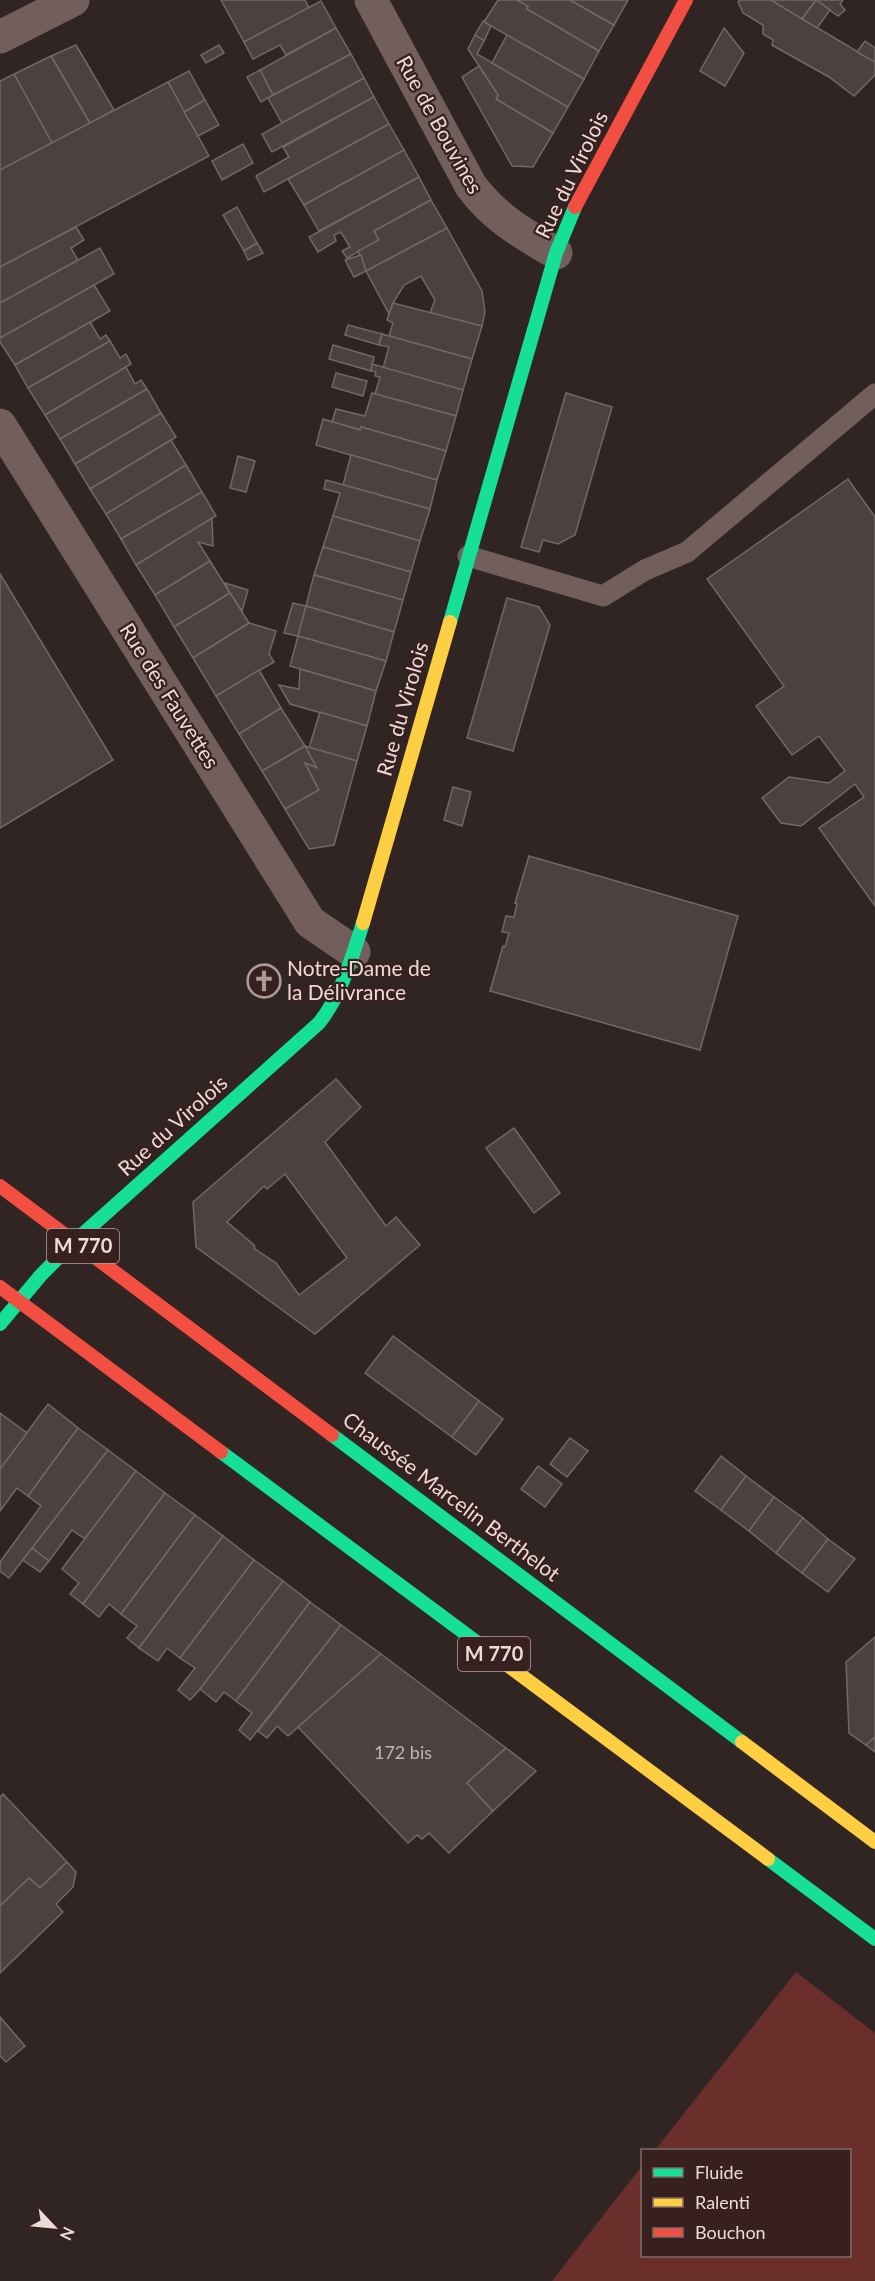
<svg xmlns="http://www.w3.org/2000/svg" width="875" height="2281" viewBox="0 0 875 2281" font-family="Lato,sans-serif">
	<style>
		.green { fill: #6b2f2b }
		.building { fill: #4c4140; stroke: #746867; stroke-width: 1.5; fill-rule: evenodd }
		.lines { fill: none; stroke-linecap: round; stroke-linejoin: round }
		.lane { stroke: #725e5b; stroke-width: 21 }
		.street { stroke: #725e5b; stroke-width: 33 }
		.fast { stroke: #16e098; stroke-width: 14 }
		.slow { stroke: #ffcf43; stroke-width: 14 }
		.jam { stroke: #f24e42; stroke-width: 14 }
		.labels { text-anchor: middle; stroke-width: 4.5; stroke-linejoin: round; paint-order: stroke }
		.number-label { font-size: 18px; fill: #c3b4b3 }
		.shield { fill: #37201e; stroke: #b5a3a1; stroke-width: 1.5 }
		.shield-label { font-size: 20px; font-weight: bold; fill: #ebdbd9 }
		.street-label { font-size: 21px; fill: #ebdbd9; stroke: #37201e }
		.poi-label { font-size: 21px; fill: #ebdbd9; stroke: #37201e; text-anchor: start }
	</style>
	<rect width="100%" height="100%" fill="#312524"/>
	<path class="green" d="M796 1972 875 2033V2281H552L642 2166V2256H850V2150H655Z"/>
	<g class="building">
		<path d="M221 0H305L309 8 244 42Z"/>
		<path d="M498 0H517L528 6 527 9 599 51 584 79 484 22Z"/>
		<path d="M517 0H570L614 25 599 51 527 9 528 6Z"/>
		<path d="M570 0H628L614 25Z"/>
		<path d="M740 0H771L875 62V75L854 96 829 77 772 45 773 40 763 34V25L743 13 738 2Z"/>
		<path d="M771 0H816L802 19Z"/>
		<path d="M816 0H843L840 4 845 10 838 16Z"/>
		<path d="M816 0 830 10 817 28 802 19Z"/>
		<path d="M321 1 336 28 286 55 280 45 253 59 244 42Z"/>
		<path d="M483 21 491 26 484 41 475 35Z"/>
		<path d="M336 28 351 54 273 95 260 70Z"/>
		<path d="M724 28 744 53 725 86 700 71Z"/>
		<path d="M475 35 484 41 477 54 568 107 553 133 496 99 498 95 468 49Z"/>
		<path d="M507 35 584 79 568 107 492 63Z"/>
		<path d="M865 41 875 48V62L857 52Z"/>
		<path d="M76 45 114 110 90 123 51 56Z"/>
		<path d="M219 45 224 53 206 63 201 55Z"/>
		<path d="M351 54 364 78 282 123 268 98Z"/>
		<path d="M51 56 90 123 52 143 14 74Z"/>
		<path d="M479 66 498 95 496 99 553 133 533 167 512 166 462 77Z"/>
		<path d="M260 70 273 95 261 102 247 77Z"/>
		<path d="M189 71 205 100 184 112 168 82Z"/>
		<path d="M14 74 52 143 0 170V81Z"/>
		<path d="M364 78 374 97 272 152 262 134Z"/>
		<path d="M168 82 209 156 0 267V170Z"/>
		<path d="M374 97 389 124 264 192 256 176 289 157 283 147Z"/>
		<path d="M205 100 219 125 198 136 184 112Z"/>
		<path d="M389 124 404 150 304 205 288 179Z"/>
		<path d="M243 144 253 163 222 180 212 161Z"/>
		<path d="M404 150 419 177 319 231 304 205Z"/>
		<path d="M419 177 431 200 374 231 379 240 347 258 342 251 350 247 341 232 334 235 336 241 318 252 309 237Z"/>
		<path d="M431 200 447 228 366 271 358 251 379 240 374 231Z"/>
		<path d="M237 207 257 243 244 251 223 215Z"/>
		<path d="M76 227 84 240 71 248 78 260 0 303V267Z"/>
		<path d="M447 228 482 291 485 312 482 326 430 313 435 300 421 276 404 285 393 303 389 314 366 271Z"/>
		<path d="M257 243 263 253 248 260 244 251Z"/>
		<path d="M100 248 114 274 0 338V303Z"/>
		<path d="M361 255 366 271 354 277 345 260Z"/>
		<path d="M94 285 110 311 15 365 0 342V338Z"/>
		<path d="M393 303 482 326 472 359 389 336 393 323 387 320Z"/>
		<path d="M90 322 100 339 106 335 110 341 28 388 15 365Z"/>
		<path d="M348 325 382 334 379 345 345 335Z"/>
		<path d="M382 334 472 359 463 390 383 368 389 347 379 345Z"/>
		<path d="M110 341 120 358 126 354 131 364 45 415 28 388Z"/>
		<path d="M333 345 374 357 371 371 329 359Z"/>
		<path d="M372 364 463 390 456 416 375 394 380 377 375 376 376 372 371 371Z"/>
		<path d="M126 367 135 384 141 380 147 389 60 439 45 415Z"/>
		<path d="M336 373 367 381 363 396 332 387Z"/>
		<path d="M147 389 161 413 75 464 60 439Z"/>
		<path d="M372 393 456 416 446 451 361 427 360 430 332 422 336 409 365 416Z"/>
		<path d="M566 393 612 407 575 535 558 544 543 540 539 552 521 547Z"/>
		<path d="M161 413 176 437 90 489 75 464Z"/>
		<path d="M323 419 360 430 361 427 446 451 437 480 316 445Z"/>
		<path d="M171 440 186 465 106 514 90 489Z"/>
		<path d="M351 455 437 480 430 509 343 485Z"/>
		<path d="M238 456 255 461 246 492 230 488Z"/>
		<path d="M186 465 202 492 121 539 106 514Z"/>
		<path d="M848 479 875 517V906L819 828 864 797 855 784 801 826 781 823 762 798 789 777 829 783 845 771 819 736 792 755 756 706 784 686 707 579Z"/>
		<path d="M326 480 430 509 420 541 333 516 340 493 324 489Z"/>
		<path d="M202 492 216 516 136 565 121 539Z"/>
		<path d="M333 516 420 541 411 572 323 547Z"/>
		<path d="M212 518 213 546 198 542 210 561 155 595 136 565Z"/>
		<path d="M323 547 411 572 403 600 314 575Z"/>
		<path d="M210 561 230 593 174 627 155 595Z"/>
		<path d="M0 574 113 760 0 828Z"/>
		<path d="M314 575 403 600 394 632 306 606Z"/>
		<path d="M225 583 248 590 242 611 230 593Z"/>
		<path d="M230 593 249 623 193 658 174 627Z"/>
		<path d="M507 598 539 607 550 625 513 751 467 738Z"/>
		<path d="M293 603 306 606 298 636 284 633Z"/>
		<path d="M306 606 394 632 386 661 298 636Z"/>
		<path d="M249 623 276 631 269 654 274 662 216 696 193 658Z"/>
		<path d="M298 636 386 661 376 691 290 666Z"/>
		<path d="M300 669 376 691 367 726 290 704 279 685 299 689Z"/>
		<path d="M259 670 281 708 239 734 216 696Z"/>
		<path d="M281 708 305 746 262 771 239 734Z"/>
		<path d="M320 712 367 726 357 761 309 748Z"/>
		<path d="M305 746 317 768 305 763 319 790 285 809 262 771Z"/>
		<path d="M305 746 357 761 334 845 309 849 285 809 319 790 305 763 317 768Z"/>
		<path d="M453 787 471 792 462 826 444 820Z"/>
		<path d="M529 856 738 916 700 1050 490 991 503 946 505 947 509 933 502 932 506 916 514 917 517 904 515 903Z"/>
		<path d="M256 972 275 975 272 991 253 988Z"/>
		<path d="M336 1079 361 1107 325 1142 386 1226 396 1217 420 1245 315 1334 196 1247 193 1202ZM285 1174 347 1258 299 1295 276 1263 255 1249 254 1245 227 1222 264 1186 267 1189Z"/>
		<path d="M514 1128 560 1193 534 1213 486 1148Z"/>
		<path d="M393 1336 479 1401 452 1437 365 1373Z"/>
		<path d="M479 1401 503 1419 476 1455 452 1437Z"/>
		<path d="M48 1404 78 1428 28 1496 17 1488 0 1511V1469Z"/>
		<path d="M0 1413 27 1433 0 1469Z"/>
		<path d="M78 1428 108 1450 9 1578 0 1571V1562L41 1506 28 1496Z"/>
		<path d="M570 1438 588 1451 567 1477 550 1464Z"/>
		<path d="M108 1450 136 1471 85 1539 72 1530 49 1561 32 1548Z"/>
		<path d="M721 1456 746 1476 721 1510 695 1491Z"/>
		<path d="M538 1466 562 1484 545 1507 521 1489Z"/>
		<path d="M136 1471 165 1493 83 1604 70 1594 79 1583 62 1569Z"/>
		<path d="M746 1476 774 1497 749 1531 721 1510Z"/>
		<path d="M165 1493 195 1515 121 1614 109 1604 99 1617 83 1604Z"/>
		<path d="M774 1497 803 1518 776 1553 749 1531Z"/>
		<path d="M195 1515 223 1536 139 1648 127 1638 137 1626 121 1614Z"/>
		<path d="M803 1518 828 1539 802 1573 776 1553Z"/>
		<path d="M223 1536 254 1560 180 1658 167 1648 158 1661 139 1648Z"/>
		<path d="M828 1539 855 1559 828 1592 802 1573Z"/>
		<path d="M32 1548 49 1561 40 1572 23 1560Z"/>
		<path d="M254 1560 283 1581 208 1681 190 1700 178 1690 195 1668 180 1658Z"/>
		<path d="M283 1581 310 1602 236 1701 224 1692 216 1702 200 1689Z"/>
		<path d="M310 1602 341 1625 250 1740 239 1730 252 1713 236 1701Z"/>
		<path d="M341 1625 381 1654 288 1736 277 1726 267 1738 258 1731Z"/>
		<path d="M875 1637V1737L866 1745 849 1733 846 1662Z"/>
		<path d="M381 1654 506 1748 467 1783 493 1811 449 1853 429 1833 422 1839 417 1835 408 1843 298 1727Z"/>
		<path d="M875 1737V1752L866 1745Z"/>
		<path d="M506 1748 536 1771 493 1811 467 1783Z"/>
		<path d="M3 1794 67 1862 40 1888 29 1878 0 1906V1797Z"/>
		<path d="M67 1862 76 1872 73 1887 56 1904 63 1912 0 1973V1906L29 1878 40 1888Z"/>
		<path d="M0 2017 25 2046 6 2062 0 2056Z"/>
	</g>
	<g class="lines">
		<path class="lane" d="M468 556 603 596 645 570 687 552 875 394"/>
		<g class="street">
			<path d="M371 0 471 186C495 218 522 233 556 253"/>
			<path d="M0 37 73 0"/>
			<path d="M0 425 310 922 354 952"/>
		</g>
		<g class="fast">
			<path d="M450 622 556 253 575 207"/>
			<path d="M0 1324 41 1275 75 1241 319 1023C342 994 352 957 363 923"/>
			<path d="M332 1435 742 1742"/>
			<path d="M221 1452 510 1667"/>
			<path d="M768 1859 875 1939"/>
		</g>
		<g class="slow">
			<path d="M363 923 450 622"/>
			<path d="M510 1667 768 1859"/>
			<path d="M742 1742 875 1842"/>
		</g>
		<g class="jam">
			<path d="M575 207 686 0"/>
			<path d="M0 1186 332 1435"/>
			<path d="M0 1287 221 1452"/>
		</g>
	</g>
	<defs>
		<g id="church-ring" transform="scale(1.725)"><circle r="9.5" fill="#37201e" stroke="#aa9b9a" stroke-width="1.5"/><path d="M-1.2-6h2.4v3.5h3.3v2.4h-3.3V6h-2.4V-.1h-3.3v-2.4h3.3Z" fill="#aa9b9a"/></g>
	</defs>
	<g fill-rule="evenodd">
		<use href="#church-ring" x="264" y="981"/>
	</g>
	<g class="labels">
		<g class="number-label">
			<text x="403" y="1759">172 bis</text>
		</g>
		<g class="shield">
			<rect x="47" y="1229" width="72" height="34" rx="4.5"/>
			<rect x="458" y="1637" width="72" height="34" rx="4.5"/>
		</g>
		<g class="shield-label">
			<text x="83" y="1253">M 770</text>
			<text x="494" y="1661">M 770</text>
		</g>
		<g class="street-label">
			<text transform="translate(439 125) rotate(61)" y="7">Rue de Bouvines</text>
			<text transform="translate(572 175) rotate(-64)" y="7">Rue du Virolois</text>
			<text transform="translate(169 696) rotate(58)" y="7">Rue des Fauvettes</text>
			<text transform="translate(403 709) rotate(-74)" y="7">Rue du Virolois</text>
			<text transform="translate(173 1126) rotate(-42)" y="7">Rue du Virolois</text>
			<text transform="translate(451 1497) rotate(37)" y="7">Chaussée Marcelin Berthelot</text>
		</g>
		<g class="poi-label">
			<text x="287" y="976">Notre-Dame de<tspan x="287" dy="24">la Délivrance</tspan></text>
		</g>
	</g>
	<rect x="641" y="2149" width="210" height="108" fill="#37201e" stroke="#7f6b69" stroke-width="1.5"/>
	<rect x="653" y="2168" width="30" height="9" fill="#16e098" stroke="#7f6b69" stroke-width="1.5"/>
	<text x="695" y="2179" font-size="18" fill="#ebdbd9">Fluide</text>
	<rect x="653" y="2198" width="30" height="9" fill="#ffcf43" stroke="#7f6b69" stroke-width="1.5"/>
	<text x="695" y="2209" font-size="18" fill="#ebdbd9">Ralenti</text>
	<rect x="653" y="2228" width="30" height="9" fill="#f24e42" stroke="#7f6b69" stroke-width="1.5"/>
	<text x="695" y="2239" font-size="18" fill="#ebdbd9">Bouchon</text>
	<g transform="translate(54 2227) rotate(116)" stroke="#37201e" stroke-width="4.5" paint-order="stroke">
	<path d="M0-4.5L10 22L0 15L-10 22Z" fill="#ebdbd9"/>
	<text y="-9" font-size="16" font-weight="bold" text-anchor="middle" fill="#ebdbd9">N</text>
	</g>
</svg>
